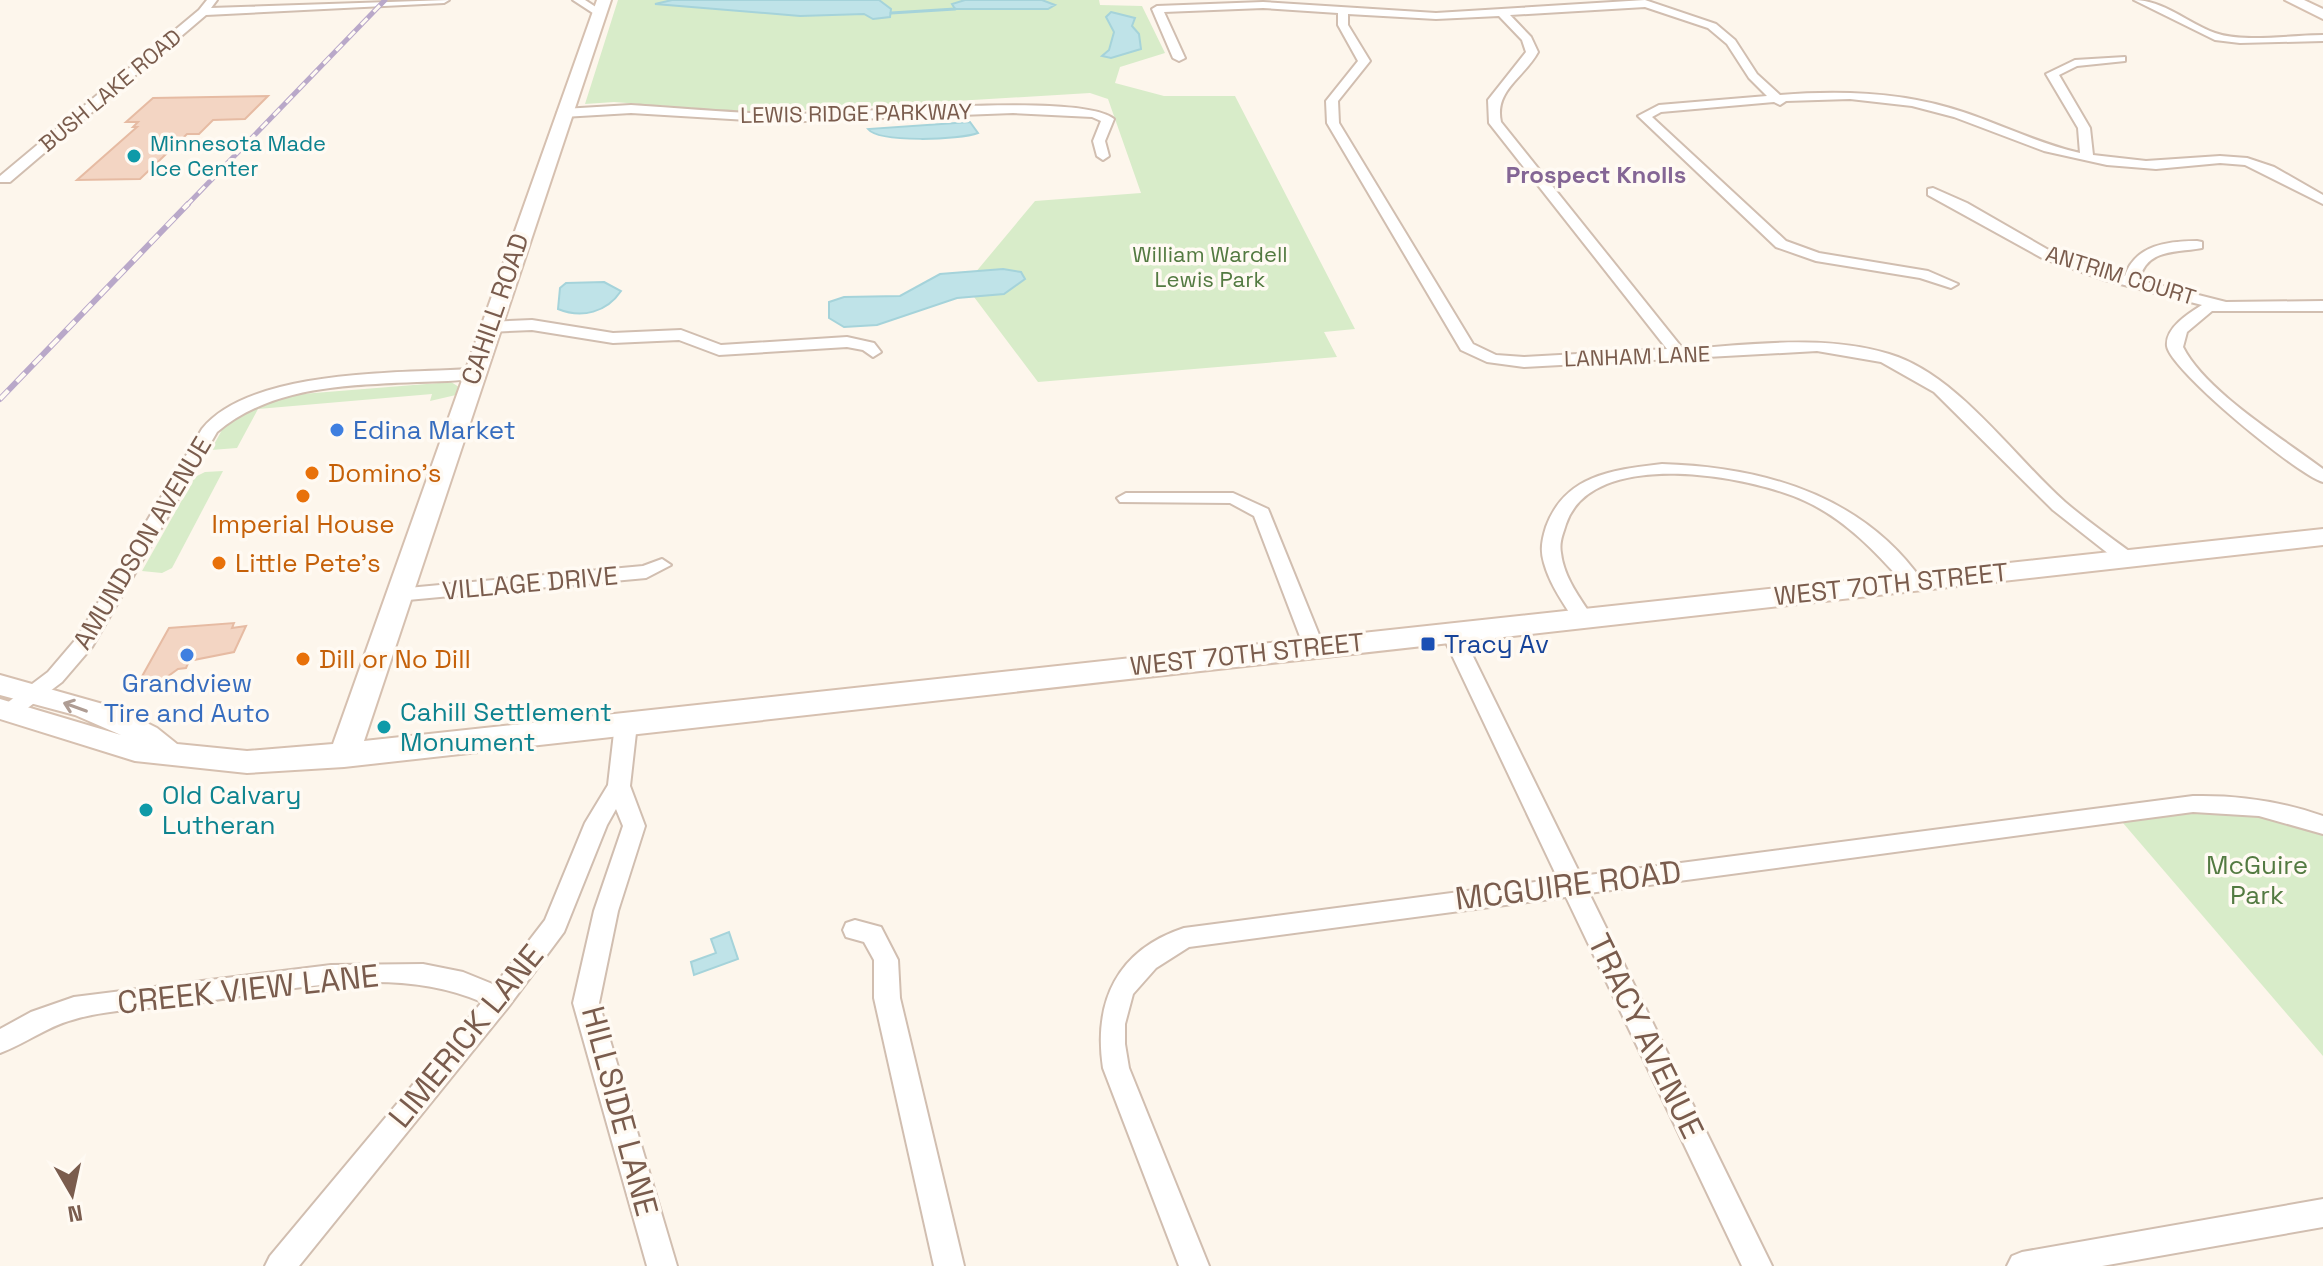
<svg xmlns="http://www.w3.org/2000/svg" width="2323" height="1266" viewBox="0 0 2323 1266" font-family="'Space Grotesk',sans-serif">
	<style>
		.green { fill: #d8ecc9 }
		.water { fill: #bfe3e8; stroke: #a5d3da; stroke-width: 2 }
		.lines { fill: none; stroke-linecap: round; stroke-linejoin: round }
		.stream { stroke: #a5d3da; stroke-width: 3 }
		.building { fill: #f3d5c3; stroke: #e6bba3; stroke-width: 2 }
		.street-casing { stroke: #d1beb0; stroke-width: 4 }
		.secondary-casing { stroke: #d6c0b0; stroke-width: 4 }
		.street { fill: #fff; fill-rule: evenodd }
		.secondary { fill: #fff; fill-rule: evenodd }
		.rail-far1-casing { stroke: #b9a8c9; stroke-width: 5 }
		.rail-casing { stroke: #b9a8c9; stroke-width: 6 }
		.rail-far1 { stroke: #fffaf3; stroke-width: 3; stroke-dasharray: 9; stroke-linecap: butt }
		.rail { stroke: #fffaf3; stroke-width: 4; stroke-dasharray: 12; stroke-linecap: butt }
		.oneway { stroke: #af9d94 }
		.culture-dot { fill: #0f9aa8; stroke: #fffaf3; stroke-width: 3 }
		.shop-dot { fill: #3f7fe0; stroke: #fffaf3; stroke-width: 3 }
		.food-dot { fill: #e8710a; stroke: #fffaf3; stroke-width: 3 }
		.transit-dot { fill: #1a4fb4; stroke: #fffaf3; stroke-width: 3 }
		.labels { text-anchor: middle; stroke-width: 7; stroke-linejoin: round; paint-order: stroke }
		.far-street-label { font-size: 22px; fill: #7a5c4d; stroke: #fffaf3 }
		.far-culture-label { font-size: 22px; fill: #0d838f; stroke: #fffaf3; text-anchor: start }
		.far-park-label { font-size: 22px; fill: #537a41; stroke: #fffaf3 }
		.far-neighbourhood-label { font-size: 24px; font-weight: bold; fill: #846695; stroke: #fffaf3 }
		.street-label { font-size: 26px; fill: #7a5c4d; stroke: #fffaf3 }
		.shop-label { font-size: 26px; fill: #366cbe; stroke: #fffaf3; text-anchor: start }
		.food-label { font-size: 26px; fill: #c56008; stroke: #fffaf3; text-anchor: start }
		.transit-label { font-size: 26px; fill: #164399; stroke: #fffaf3; text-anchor: start }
		.culture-label { font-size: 26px; fill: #0d838f; stroke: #fffaf3; text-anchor: start }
		.park-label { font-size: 26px; fill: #537a41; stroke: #fffaf3 }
		.near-street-label { font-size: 32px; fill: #7a5c4d; stroke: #fffaf3 }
	</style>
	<rect width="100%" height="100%" fill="#fdf6ec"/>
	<g class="green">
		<path d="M618 0H1099L1100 5 1142 6 1165 53 1120 67 1115 83 1164 96H1235L1355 329 1324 332 1337 357 1038 382 965 285 1035 201 1141 193 1108 99 1090 93 758 113 614 102 585 104Z"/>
		<path d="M451 382 459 387 456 395 430 401 432 394 258 409 237 448 211 450 229 417 277 396Z"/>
		<path d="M223 471 172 568 162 573 142 571 195 477 205 472Z"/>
		<path d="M2202 809 2244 810 2323 832V1056L2123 823Z"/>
	</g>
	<g class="water">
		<path d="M672 0H879L891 9 890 17 873 19 864 14 800 16 655 4Z"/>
		<path d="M965 0H1042L1055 5 1048 9H955L952 4Z"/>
		<path d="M1111 12 1135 18 1132 26 1139 34 1141 49 1111 58 1102 56 1109 50 1114 32 1106 17Z"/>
		<path d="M970 122 978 133C960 140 879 143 868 129Z"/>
		<path d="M1003 269 1021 272 1025 279 1004 294 957 298 877 325 844 327 829 318V302L844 297 900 296 940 274Z"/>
		<path d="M604 282 621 291C607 312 582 319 558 309L560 288 566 283Z"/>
		<path d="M729 932 738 959 694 975 691 962 716 953 711 939Z"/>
	</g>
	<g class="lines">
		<path class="stream" d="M891 13 955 9"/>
	</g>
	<g class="building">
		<path d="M268 96 245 119 213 120 199 134H187L140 179 77 180 137 127H133L138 122H126L153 98Z"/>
		<path d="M234 623 232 628 246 626 234 652 189 661 186 668 178 669 156 685 140 680 169 628Z"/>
	</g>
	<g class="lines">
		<g class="street-casing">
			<g id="street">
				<path d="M207 0H217L211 8 449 0 444 3 206 15 10 182H0V176L199 10Z"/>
				<path d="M573 0H585L605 13 596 15Z"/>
				<path d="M1645 0 1716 24 1735 40 1757 74 1780 95C1842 90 1904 92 1963 112 2002 125 2040 144 2080 153L2078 128 2046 74 2075 60 2125 57V61L2077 66 2059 75 2090 128 2093 155 2146 161 2220 156 2247 158 2274 167 2323 195V204L2245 165 2220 163 2156 169 2107 165 2044 151 1954 117 1912 106 1850 99 1786 101 1780 105 1774 102 1661 112 1652 117 1786 241 1819 253 1928 271 1958 284 1951 288 1920 278 1816 261 1776 247 1638 116 1659 105 1767 96 1749 78 1727 44 1708 28 1645 7 1510 15 1531 37 1538 52C1524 78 1494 90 1501 122L1683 349C1751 345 1822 334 1889 354 1957 374 2013 456 2065 502 2086 520 2110 537 2133 554L2135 558 2133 562H2119L2053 510 1934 392 1881 362 1817 351 1524 367 1487 362 1461 350 1327 123 1326 101 1358 61 1338 25V13L1263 8 1164 12 1185 58 1179 61 1173 58 1152 9 1157 6 1263 2 1436 13ZM1348 14 1436 19 1499 16 1522 40 1526 52 1488 100 1489 123 1667 349 1524 357 1496 355 1473 344 1339 123 1338 101 1370 61 1348 25Z"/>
				<path d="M2134 0C2163 0 2188 23 2215 33 2243 43 2293 35 2323 35V41L2240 43 2215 40Z"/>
				<path d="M631 105C679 108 728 113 777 114 836 116 1080 90 1114 119L1105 141 1109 156 1103 160 1097 156 1093 141 1101 121 1092 117 1013 113 779 122 631 113 563 117 557 113 563 109Z"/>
				<path d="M1933 188 1967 203 2052 252 2116 274 2125 276C2135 245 2168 241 2197 241L2202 242V248C2176 253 2147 248 2139 280L2226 302 2323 301V311H2212L2187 332 2183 347C2205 391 2282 438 2323 469V482C2299 476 2170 370 2167 346 2165 328 2189 313 2202 305L2105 280 2042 258 1928 195V189Z"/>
				<path d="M532 320 613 333 681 330 721 345 847 337 874 343 881 352 873 357 863 350 847 347 719 355 679 340 613 343 532 330 489 332 481 327 489 322Z"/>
				<path d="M473 369 479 371V377C459 382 437 381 417 382 348 385 271 386 217 432L92 647 62 682 17 716H3L0 710 3 706 48 672 77 638 202 429C250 369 401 373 473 369Z"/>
				<path d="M1662 464C1762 467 1862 494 1923 582L1920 586H1906C1877 553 1845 519 1805 501 1749 475 1592 447 1566 524 1563 534 1559 542 1561 553 1564 578 1580 598 1593 618L1583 624 1576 623C1564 604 1550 585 1544 563 1540 550 1542 540 1546 527 1565 475 1612 470 1662 464Z"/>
				<path d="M1126 493H1233L1268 509 1324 647 1321 652H1307L1304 647 1254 516 1230 503 1120 502 1117 498Z"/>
				<path d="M662 559 671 565 646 578 397 601 387 595 397 589 643 566Z"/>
				<path d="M1451 625 1461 632 1581 876 2193 796C2238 795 2280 801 2323 816V834L2259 816 2193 812 1589 893 1772 1266H1742L1566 897 1189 947 1156 968 1133 994 1125 1024V1044L1129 1068 1209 1266H1179L1103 1068C1093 1002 1117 950 1184 928L1558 879 1441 632Z"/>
				<path d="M626 717 634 719 637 724 630 786 645 826 618 911 599 1003 677 1266H647L573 1003 594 911 623 826 616 809 607 825 564 932 509 1006 299 1266H265L270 1256 482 1002C391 962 281 992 187 1004 150 1009 107 1009 72 1020 46 1027 25 1044 0 1053V1029L31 1012 74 997 331 965 423 964 463 972 495 985 545 920 585 823 608 785 615 724 618 719Z"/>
				<path d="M855 920 881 927 898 960 900 998 964 1266H934L874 998V960L864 942 846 937 843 930 846 923Z"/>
				<path d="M2323 1199V1227L2102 1266H2007L2012 1256 2022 1252Z"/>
			</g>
		</g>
		<g class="secondary-casing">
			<g id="secondary">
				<path d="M597 0H611L364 741 2323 529V545L344 767 247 773 135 761 0 719V699L121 735 75 715 0 695V675L117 708 157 728 177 744 247 751 333 744Z"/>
				<path d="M2285 0H2304L2323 9V19Z"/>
			</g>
		</g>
		<use href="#street" class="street"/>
		<use href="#secondary" class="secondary"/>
		<g class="rail-far1-casing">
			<path id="rail-far1" d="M186 206 385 0"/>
		</g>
		<g class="rail-casing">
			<path id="rail" d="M0 399 188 204"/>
		</g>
		<use href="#rail-far1" class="rail-far1"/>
		<use href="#rail" class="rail"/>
	</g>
	<defs><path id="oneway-shaft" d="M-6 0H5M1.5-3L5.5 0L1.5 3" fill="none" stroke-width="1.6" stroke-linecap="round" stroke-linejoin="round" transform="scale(2)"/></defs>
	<use class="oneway" href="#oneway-shaft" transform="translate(75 707) rotate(-160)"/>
	<g class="culture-dot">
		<circle cx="134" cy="156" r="8"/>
		<circle cx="384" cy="727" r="8"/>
		<circle cx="146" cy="810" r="8"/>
	</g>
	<g class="shop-dot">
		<circle cx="337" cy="430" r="8"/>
		<circle cx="187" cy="655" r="8"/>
	</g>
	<g class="food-dot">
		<circle cx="312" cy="473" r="8"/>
		<circle cx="303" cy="496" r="8"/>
		<circle cx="219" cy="563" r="8"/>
		<circle cx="303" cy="659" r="8"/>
	</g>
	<rect class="transit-dot" x="1420" y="636" width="16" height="16" rx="4"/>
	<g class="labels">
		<g class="far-street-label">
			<text transform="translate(110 90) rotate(-40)" y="8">BUSH LAKE ROAD</text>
			<text transform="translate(856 113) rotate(-1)" y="8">LEWIS RIDGE PARKWAY</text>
			<text transform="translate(2121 275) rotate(17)" y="8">ANTRIM COURT</text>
			<text transform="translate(1637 356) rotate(-2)" y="8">LANHAM LANE</text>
		</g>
		<g class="far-culture-label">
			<text x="150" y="151">Minnesota Made<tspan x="150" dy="25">Ice Center</tspan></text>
		</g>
		<g class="far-park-label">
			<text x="1210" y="262">William Wardell<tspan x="1210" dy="25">Lewis Park</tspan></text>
		</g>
		<g class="far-neighbourhood-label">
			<text x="1596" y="183">Prospect Knolls</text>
		</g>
		<g class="street-label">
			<text transform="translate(495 309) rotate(-71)" y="9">CAHILL ROAD</text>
			<text transform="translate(142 543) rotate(-59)" y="9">AMUNDSON AVENUE</text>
			<text transform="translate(530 583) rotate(-5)" y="9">VILLAGE DRIVE</text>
			<text transform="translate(1891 584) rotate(-6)" y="9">WEST 70TH STREET</text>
			<text transform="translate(1247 654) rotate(-6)" y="9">WEST 70TH STREET</text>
		</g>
		<g class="shop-label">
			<text x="353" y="439">Edina Market</text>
			<text x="187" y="692" text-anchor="middle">Grandview<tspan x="187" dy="30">Tire and Auto</tspan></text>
		</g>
		<g class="food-label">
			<text x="328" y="482">Domino's</text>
			<text x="303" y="533" text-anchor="middle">Imperial House</text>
			<text x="235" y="572">Little Pete's</text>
			<text x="319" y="668">Dill or No Dill</text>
		</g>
		<g class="transit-label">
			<text x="1444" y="653">Tracy Av</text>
		</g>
		<g class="culture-label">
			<text x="400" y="721">Cahill Settlement<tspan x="400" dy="30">Monument</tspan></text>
			<text x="162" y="804">Old Calvary<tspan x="162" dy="30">Lutheran</tspan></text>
		</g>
		<g class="park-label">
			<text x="2257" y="874">McGuire<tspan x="2257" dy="30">Park</tspan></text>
		</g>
		<g class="near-street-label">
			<text transform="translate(1568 885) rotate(-7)" y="11">MCGUIRE ROAD</text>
			<text transform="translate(248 989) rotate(-6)" y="11">CREEK VIEW LANE</text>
			<text transform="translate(466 1036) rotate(-51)" y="11">LIMERICK LANE</text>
			<text transform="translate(1646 1036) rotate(64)" y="11">TRACY AVENUE</text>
			<text transform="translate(620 1111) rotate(75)" y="11">HILLSIDE LANE</text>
		</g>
	</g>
	<g transform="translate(72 1194) rotate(171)" stroke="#fffaf3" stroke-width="6" paint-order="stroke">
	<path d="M0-6L14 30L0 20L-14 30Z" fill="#7a5c4d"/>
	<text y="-12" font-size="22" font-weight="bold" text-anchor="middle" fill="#7a5c4d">N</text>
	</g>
</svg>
